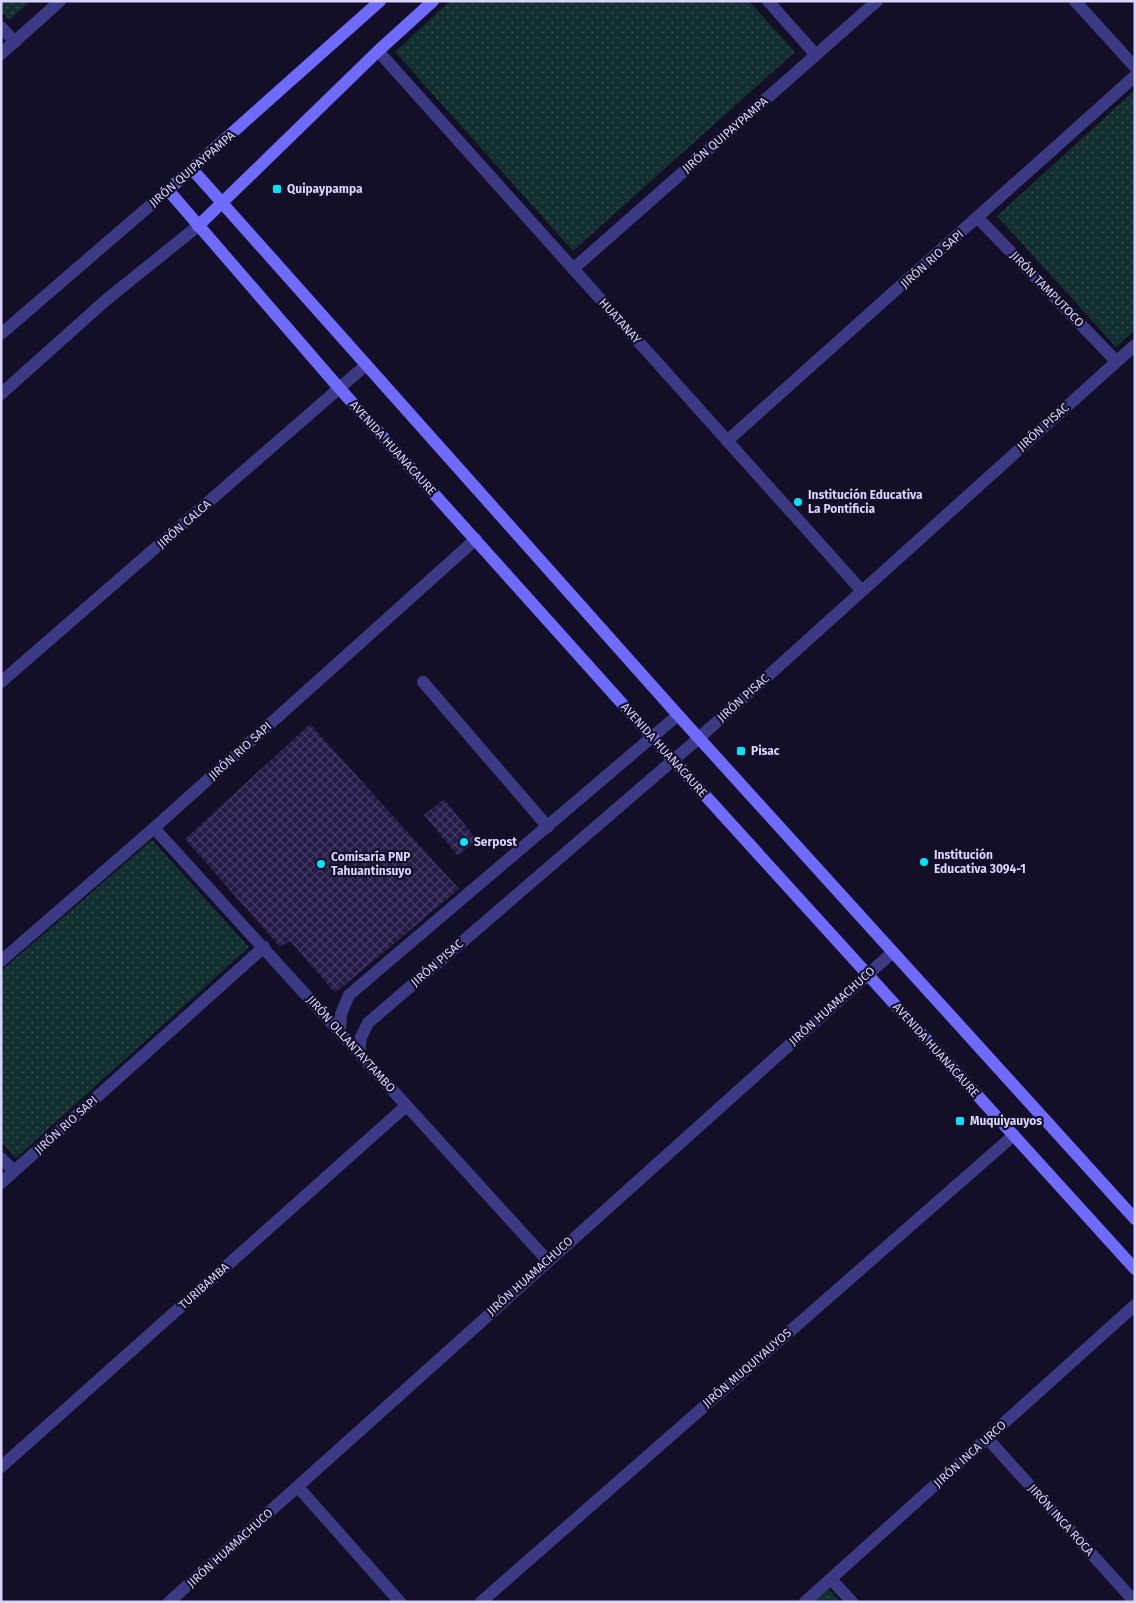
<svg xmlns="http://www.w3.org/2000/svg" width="1136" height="1603" viewBox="0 0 1136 1603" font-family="'Fira Sans',sans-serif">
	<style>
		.grass { fill: url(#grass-dots) }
		.building { fill: url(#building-cross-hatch) }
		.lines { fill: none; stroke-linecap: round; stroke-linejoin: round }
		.lane { stroke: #3d3a85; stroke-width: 12 }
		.street { stroke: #3d3a85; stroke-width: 12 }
		.secondary { stroke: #6f6bff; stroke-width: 12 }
		.poi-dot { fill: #00e5ff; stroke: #130f26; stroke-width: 2 }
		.labels { text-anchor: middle; stroke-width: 4.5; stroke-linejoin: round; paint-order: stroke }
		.street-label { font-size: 12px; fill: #d9d4ff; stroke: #130f26 }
		.poi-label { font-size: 12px; font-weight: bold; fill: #d9d4ff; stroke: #130f26; text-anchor: start }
	</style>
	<defs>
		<pattern id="grass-dots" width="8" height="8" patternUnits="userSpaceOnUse" patternTransform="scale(1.25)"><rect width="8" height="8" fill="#12302f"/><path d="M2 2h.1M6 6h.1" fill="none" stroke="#344d4e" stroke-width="1.8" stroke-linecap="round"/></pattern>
		<pattern id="building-cross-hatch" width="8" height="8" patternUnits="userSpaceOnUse" patternTransform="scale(1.25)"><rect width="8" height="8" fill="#241b47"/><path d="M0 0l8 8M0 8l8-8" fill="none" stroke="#433b63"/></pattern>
	</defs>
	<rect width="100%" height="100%" fill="#130f26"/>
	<g class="grass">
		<path d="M1 1H31L9 20 1 11Z"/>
		<path d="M450 1H749L795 52 573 251 395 52Z"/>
		<path d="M1135 90V330L1116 347 997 216Z"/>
		<path d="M152 840 249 947 16 1158 1 1142V971Z"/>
		<path d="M825 1585 840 1602H807Z"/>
	</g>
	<g class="building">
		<path d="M310 724 459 889 335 993 290 941 280 947 185 839Z"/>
		<path d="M444 799 477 840 458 856 424 815Z"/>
	</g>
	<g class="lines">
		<path class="lane" d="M423 682 548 827"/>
		<g class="street">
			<path d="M768 1 816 55"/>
			<path d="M1075 1 1135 67"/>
			<path d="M1 27 15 42"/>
			<path d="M378 51 862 591"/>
			<path d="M1 54 60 1"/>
			<path d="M978 218 1116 361"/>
			<path d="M573 269 877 1"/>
			<path d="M1 334 168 190"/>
			<path d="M1 394 106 300 198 226"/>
			<path d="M727 441 1135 76"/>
			<path d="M1 682 366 365"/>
			<path d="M154 828 547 1260"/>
			<path d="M1 961 154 828 476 539"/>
			<path d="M340 1031 341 1014 349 995 678 715"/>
			<path d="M359 1053 361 1037 368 1023 699 738 1135 345"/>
			<path d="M1 1158 14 1171"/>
			<path d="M1 1183 264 947"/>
			<path d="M987 1438 1135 1602"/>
			<path d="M1 1467 406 1106"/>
			<path d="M298 1487 400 1602"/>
			<path d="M831 1579 852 1602"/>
			<path d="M169 1602 893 952"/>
			<path d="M481 1602 1014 1135"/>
			<path d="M805 1602 1135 1305"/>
		</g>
		<g class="secondary">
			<path d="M380 1 168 190 340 389 653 738 1135 1269"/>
			<path d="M192 169 678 715 1135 1219"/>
			<path d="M198 226 378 51 433 1"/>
		</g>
	</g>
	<g class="poi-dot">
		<rect x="272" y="184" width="10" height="10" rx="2.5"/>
		<circle cx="798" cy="502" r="5"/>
		<rect x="736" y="746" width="10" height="10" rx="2.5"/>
		<circle cx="464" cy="842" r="5"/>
		<circle cx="924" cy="862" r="5"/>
		<circle cx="321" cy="864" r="5"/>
		<rect x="955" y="1116" width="10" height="10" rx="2.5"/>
	</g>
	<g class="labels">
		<g class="street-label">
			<text transform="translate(725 135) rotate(-41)" y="4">JIRÓN QUIPAYPAMPA</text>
			<text transform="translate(192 169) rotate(-41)" y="4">JIRÓN QUIPAYPAMPA</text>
			<text transform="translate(932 259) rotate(-42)" y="4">JIRÓN RIO SAPI</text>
			<text transform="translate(1047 289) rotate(46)" y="4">JIRÓN TAMPUTOCO</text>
			<text transform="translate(620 321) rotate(48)" y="4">HUATANAY</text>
			<text transform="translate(1043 427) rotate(-42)" y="4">JIRÓN PISAC</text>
			<text transform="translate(393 448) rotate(48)" y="4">AVENIDA HUANACAURE</text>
			<text transform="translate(184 524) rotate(-41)" y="4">JIRÓN CALCA</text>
			<text transform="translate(743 698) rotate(-42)" y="4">JIRÓN PISAC</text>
			<text transform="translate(664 750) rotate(48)" y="4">AVENIDA HUANACAURE</text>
			<text transform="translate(240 751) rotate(-42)" y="4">JIRÓN RIO SAPI</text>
			<text transform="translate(437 963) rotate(-41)" y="4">JIRÓN PISAC</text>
			<text transform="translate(832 1006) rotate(-42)" y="4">JIRÓN HUAMACHUCO</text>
			<text transform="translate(351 1044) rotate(48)" y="4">JIRÓN OLLANTAYTAMBO</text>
			<text transform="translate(936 1050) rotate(48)" y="4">AVENIDA HUANACAURE</text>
			<text transform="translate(66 1125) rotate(-42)" y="4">JIRÓN RIO SAPI</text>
			<text transform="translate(530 1276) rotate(-42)" y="4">JIRÓN HUAMACHUCO</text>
			<text transform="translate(204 1286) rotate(-42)" y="4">TURIBAMBA</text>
			<text transform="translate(747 1368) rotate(-41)" y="4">JIRÓN MUQUIYAUYOS</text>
			<text transform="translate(970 1454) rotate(-42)" y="4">JIRÓN INCA URCO</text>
			<text transform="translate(1061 1520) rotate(48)" y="4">JIRÓN INCA ROCA</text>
			<text transform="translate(230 1548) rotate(-42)" y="4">JIRÓN HUAMACHUCO</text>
		</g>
		<g class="poi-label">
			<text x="287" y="193">Quipaypampa</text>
			<text x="808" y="499">Institución Educativa<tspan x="808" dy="14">La Pontificia</tspan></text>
			<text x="751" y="755">Pisac</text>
			<text x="474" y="846">Serpost</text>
			<text x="934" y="859">Institución<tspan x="934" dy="14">Educativa 3094-1</tspan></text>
			<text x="331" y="861">Comisaría PNP<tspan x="331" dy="14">Tahuantinsuyo</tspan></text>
			<text x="970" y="1125">Muquiyauyos</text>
		</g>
	</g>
	<rect width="1136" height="1603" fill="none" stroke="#d9d4ff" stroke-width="5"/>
</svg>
